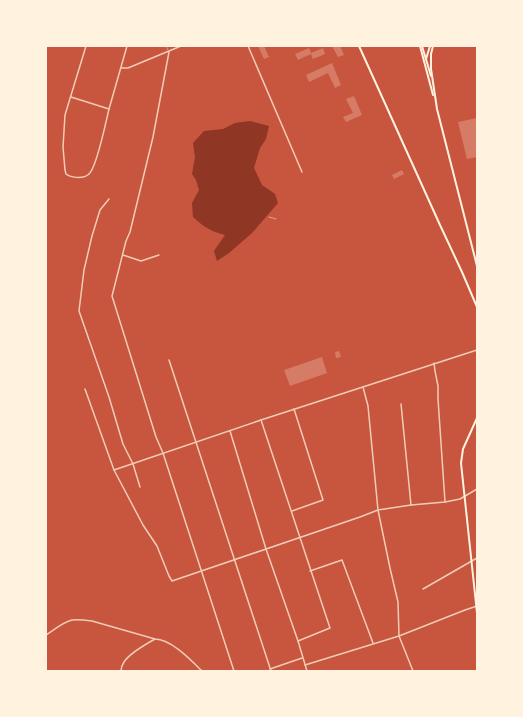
<svg xmlns="http://www.w3.org/2000/svg" width="523" height="717" viewBox="0 0 523 717" font-family="'DejaVu Sans',sans-serif">
	<style>
		.water { fill: #8f3625 }
		.building { fill: #d67c66 }
		.lines { fill: none; stroke-linecap: round; stroke-linejoin: round }
		.path { stroke: #fff3e0; stroke-width: 0.5 }
		.service { stroke: #f1ccb7; stroke-width: 0.5 }
		.minor { stroke: #f1ccb7; stroke-width: 1.5 }
		.secondary { stroke: #fff3e0; stroke-width: 2 }
		.primary { stroke: #fff3e0; stroke-width: 2 }
	</style>
	<rect width="100%" height="100%" fill="#c8553d"/>
	<path class="water" d="M250 121 269 126 266 139 260 148 254 168 262 185 275 194 278 203 252 233 229 253 217 261 214 251 225 235C210 231 204 227 193 217L192 203 199 190 196 180 192 174 195 157 193 143 204 131 223 129 235 123Z"/>
	<g class="building">
		<path d="M258 46H264L269 57 264 59Z"/>
		<path d="M332 46H340L344 55 338 57Z"/>
		<path d="M309 48 311 53 323 48 325 54 313 59 311 54 298 60 295 54Z"/>
		<path d="M332 63 341 85 335 88 328 73 309 82 306 75Z"/>
		<path d="M354 96 362 115 346 122 343 117 353 113 346 99Z"/>
		<path d="M477 118V157L467 159 458 122Z"/>
		<path d="M402 170 404 174 394 179 392 175Z"/>
		<path d="M339 351 341 357 336 358 335 352Z"/>
		<path d="M322 357 327 373 290 386 284 370Z"/>
	</g>
	<g class="lines">
		<path class="path" d="M269 217 276 219"/>
		<path class="service" d="M166 46 168 50"/>
		<g class="minor">
			<path d="M86 46 65 115 63 147 65 170 66 174C71 178 84 179 89 174 97 167 106 121 109 109 115 88 121 67 127 46"/>
			<path d="M248 46 302 172"/>
			<path d="M169 52 153 137 130 232 126 241 112 296 156 437 163 453 234 671"/>
			<path d="M121 68H128L181 46"/>
			<path d="M71 97 109 109"/>
			<path d="M109 199 100 210 92 236 84 270 79 311 109 397 123 444 133 464 140 487"/>
			<path d="M123 255 141 261 159 255"/>
			<path d="M169 360 271 671"/>
			<path d="M434 363 435 371 438 386V399L445 502"/>
			<path d="M363 387 368 406 378 510 390 568 398 602 399 636 413 671"/>
			<path d="M85 389 114 470 143 525 157 546 169 576 172 581 360 517 378 510 411 505 445 502 460 499 477 489"/>
			<path d="M401 404 411 505"/>
			<path d="M261 420 330 628 298 641"/>
			<path d="M230 431 266 549 298 641 307 671"/>
			<path d="M114 470 261 420 477 350"/>
			<path d="M292 511 323 500 294 409"/>
			<path d="M310 571 342 560 373 643"/>
			<path d="M423 589 477 558"/>
			<path d="M46 635C54 630 63 622 72 620 78 619 85 620 92 621L155 639C171 639 191 660 202 671"/>
			<path d="M305 665 399 636 465 610 477 606"/>
			<path d="M270 669 302 658"/>
			<path d="M121 671C121 668 122 665 124 662 129 654 146 644 155 639"/>
		</g>
		<g class="secondary">
			<path d="M359 46 440 225 462 272 477 307"/>
			<path d="M477 418 463 449 461 463 477 613"/>
		</g>
		<g class="primary">
			<path d="M420 46 433 95"/>
			<path d="M422 46 431 76"/>
			<path d="M433 46 431 54V69L437 109 477 266"/>
			<path d="M426 59 430 46"/>
		</g>
	</g>
	<rect width="523" height="717" fill="none" stroke="#fff3e0" stroke-width="94"/>
</svg>
